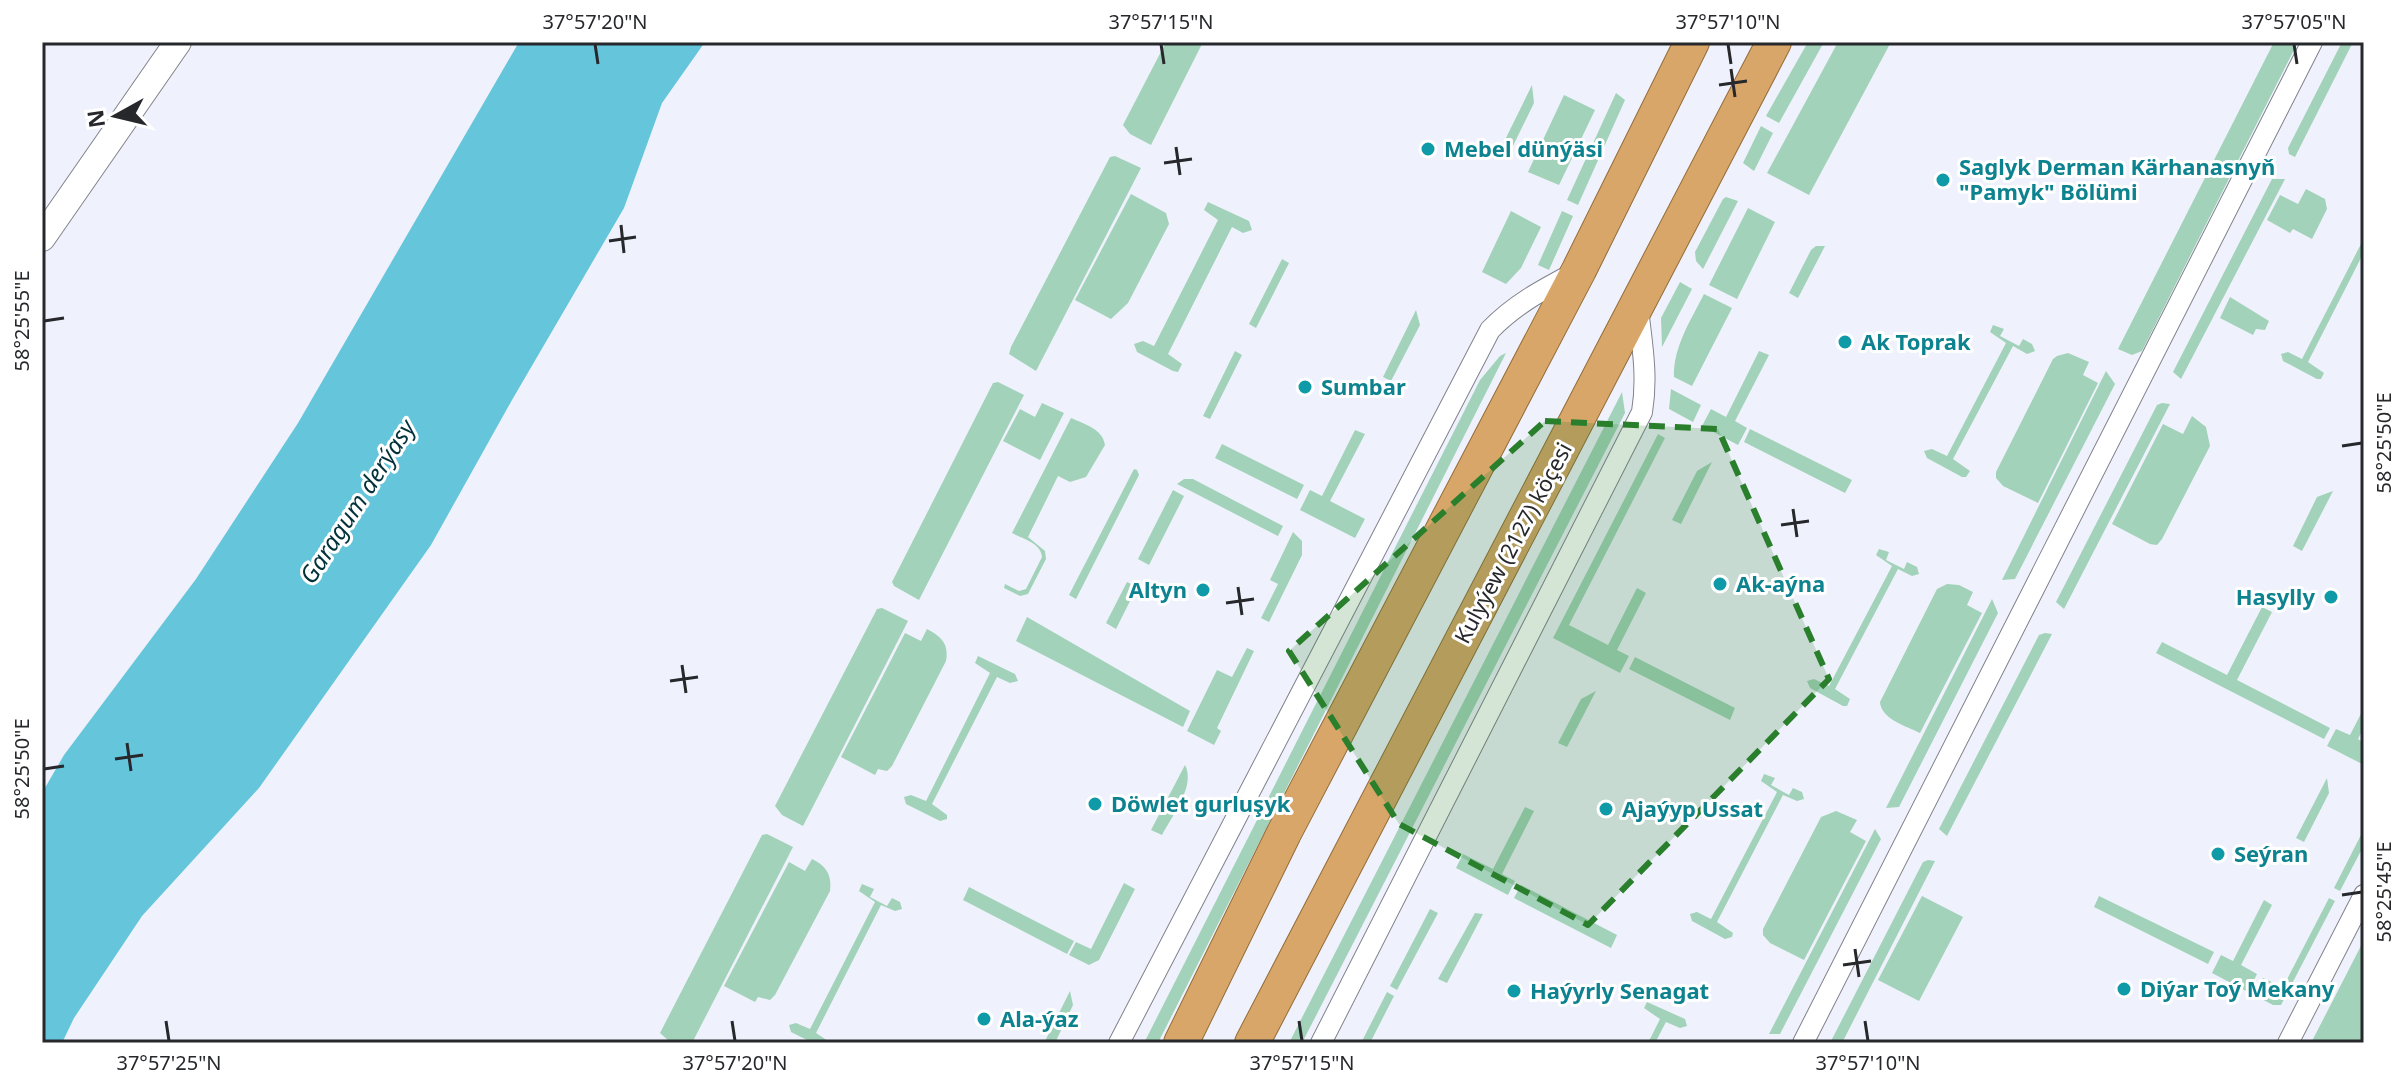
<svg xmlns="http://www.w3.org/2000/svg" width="2406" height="1085" viewBox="0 0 2406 1085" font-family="'Noto Sans',sans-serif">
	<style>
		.green { fill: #a2d2b9 }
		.water { fill: #65c5db }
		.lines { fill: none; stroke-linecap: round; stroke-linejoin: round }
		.minor-casing { stroke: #81838c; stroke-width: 22 }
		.tertiary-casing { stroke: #81838c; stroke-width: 28 }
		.trunk-casing { stroke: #946c3a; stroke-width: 36 }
		.minor { stroke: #fff; stroke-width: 20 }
		.tertiary { stroke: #fff; stroke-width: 26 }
		.trunk { stroke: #d8a668; stroke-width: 34 }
		.marked { fill: #2a7f2c; fill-opacity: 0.2; stroke: #2a7f2c; stroke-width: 6; stroke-dasharray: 16 10; stroke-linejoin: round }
		.ticks { fill: none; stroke: #27282c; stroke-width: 3 }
		.culture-dot { fill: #0f9aa8; stroke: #fff; stroke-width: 3 }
		.labels { text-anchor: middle; stroke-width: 6; stroke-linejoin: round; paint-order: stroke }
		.culture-label { font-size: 22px; font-weight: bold; fill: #0d838f; stroke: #fff; text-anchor: start }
		.street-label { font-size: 22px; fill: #27282c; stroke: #fff }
		.water-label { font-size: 24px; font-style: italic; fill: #01313a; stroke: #fff }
		.neatline { fill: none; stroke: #27282c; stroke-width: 3 }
		.ticks-label { font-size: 20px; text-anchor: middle; fill: #27282c }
	</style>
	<rect width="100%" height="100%" fill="#eff2fc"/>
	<g class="green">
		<path d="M1166 42H1203L1151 145 1130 134 1123 125Z"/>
		<path d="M1808 42H1824L1779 123 1766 116Z"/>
		<path d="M1838 42H1891L1809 195 1767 173Z"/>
		<path d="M2274 42H2298L2142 351 2132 355 2118 349Z"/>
		<path d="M2342 42H2353L2295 157 2289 154 2288 148Z"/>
		<path d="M1532 85 1534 103 1510 152 1501 148Z"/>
		<path d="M1616 93 1625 100 1578 205 1567 200Z"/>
		<path d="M1564 95 1595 110 1559 185 1528 172Z"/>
		<path d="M1761 126 1773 133 1754 171 1743 163Z"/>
		<path d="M1115 156 1141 168 1036 371 1009 354 1011 347 1110 157Z"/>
		<path d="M2272 179H2285L2181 379 2173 372Z"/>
		<path d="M2306 189 2325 199 2327 209 2312 239 2293 229 2290 233 2267 220 2280 195 2298 204Z"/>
		<path d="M1131 194 1166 213 1169 224 1128 303 1111 319 1075 300Z"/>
		<path d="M1726 197 1738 201 1703 269 1696 261 1695 252 1723 199Z"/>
		<path d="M1208 202 1249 221 1252 230 1243 233 1232 227 1168 354 1182 364 1178 372 1173 371 1137 352 1134 344 1143 341 1154 346 1218 220 1204 210Z"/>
		<path d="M1748 208 1775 222 1737 299 1709 285Z"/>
		<path d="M1511 211 1541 227 1521 268 1506 284 1482 272Z"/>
		<path d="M1562 211 1573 216 1549 270 1538 265Z"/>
		<path d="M2364 238V252L2308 362 2324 373 2321 379H2317L2283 361 2281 354 2288 352 2302 359Z"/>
		<path d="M1816 246H1825L1798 298 1789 293 1811 250Z"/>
		<path d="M1282 259 1289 263 1256 328 1249 324Z"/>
		<path d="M1680 282 1692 289 1662 347 1661 318Z"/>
		<path d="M1704 294 1732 308 1692 386 1674 377C1673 347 1691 320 1704 294Z"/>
		<path d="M2230 297 2269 321 2265 330 2256 329 2253 335 2220 318Z"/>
		<path d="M1416 310 1420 325 1391 381 1383 377Z"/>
		<path d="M1993 325 2004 329 2000 336 2019 346 2023 339 2032 344 2035 351 2027 354 2013 346 1953 459 1970 471 1966 477H1962L1927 458 1924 451 1932 449 1947 456 2006 343 1990 332Z"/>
		<path d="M1235 351 1242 355 1210 419 1203 416Z"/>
		<path d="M1759 351 1769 355 1735 421 1747 428 1738 445 1702 426 1711 409 1726 417Z"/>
		<path d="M1506 353 1158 1043H1144L1480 380 1500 356Z"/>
		<path d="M2068 353 2089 362 2083 375 2098 383 2038 503 2003 486 1996 478V472L2053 359 2057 356Z"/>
		<path d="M2106 371 2115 384 2015 579 2002 580Z"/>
		<path d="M998 382 1024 395 919 600 894 586 892 582 993 383Z"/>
		<path d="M1671 389 1701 405 1693 422 1669 409Z"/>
		<path d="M1622 392 1625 413 1302 1043H1289Z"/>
		<path d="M1042 403 1064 413 1040 460 1003 441 1020 409 1035 417Z"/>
		<path d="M2162 403 2170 404 2064 609 2056 602 2157 405Z"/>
		<path d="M2192 416 2206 427 2210 446 2162 539 2157 545 2150 544 2112 524 2163 424 2183 434Z"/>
		<path d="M1071 418C1084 424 1103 429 1105 445L1086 477 1070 482 1058 476 1028 537 1045 551 1046 559 1028 594 1020 596 1004 588 1005 584 1019 591 1026 589 1042 557C1041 543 1023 539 1012 533Z"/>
		<path d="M1750 429 1852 480 1845 493 1744 442Z"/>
		<path d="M1355 430 1365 434 1330 501 1365 519 1355 538 1300 510 1310 490 1322 496Z"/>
		<path d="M1658 434 1665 438 1569 625 1608 645 1637 588 1646 593 1617 650 1629 656 1620 673 1553 638Z"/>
		<path d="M1222 444 1304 485 1297 499 1215 458Z"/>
		<path d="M1712 462 1681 524 1672 520 1697 471Z"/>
		<path d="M1134 469 1137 470 1139 475 1076 599 1069 595Z"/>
		<path d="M1184 479H1193L1283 526 1278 536 1177 484Z"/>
		<path d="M1173 490 1184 496 1149 565 1138 559Z"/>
		<path d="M2333 491 2302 551 2293 546 2317 497Z"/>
		<path d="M1293 532 1302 541V555L1269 622 1261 618 1278 584 1270 580Z"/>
		<path d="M1879 549 1889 552 1886 560 1904 569 1907 562 1917 567 1919 574 1912 576 1898 569 1835 689 1850 699 1847 706H1843L1810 688 1807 681 1814 679 1829 686 1892 566 1876 555Z"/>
		<path d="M1127 582 1137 587 1116 629 1106 623Z"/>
		<path d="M1947 584 1959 585 1973 592 1967 605 1982 613 1920 733C1906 726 1881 719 1880 702L1937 589Z"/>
		<path d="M1992 599 1998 613 1899 807 1886 808Z"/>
		<path d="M2262 607 2272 612 2237 680 2330 728 2324 739 2156 653 2162 642 2227 675Z"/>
		<path d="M882 608 908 621 803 826 782 815 775 806 877 609Z"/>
		<path d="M1027 617 1190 711 1183 727 1016 641Z"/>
		<path d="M927 629C942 637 949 644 946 661L892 766 887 771 878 769 875 775 841 757 905 633 921 641Z"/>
		<path d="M2045 633 2052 634 1947 836 1939 829 2039 635Z"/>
		<path d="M1247 648 1254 651 1217 728 1221 731 1214 745 1187 731 1217 670 1232 677Z"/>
		<path d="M978 656 1015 674 1018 681 1010 683 997 677 932 804 947 815V819L940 821 906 804 904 797 911 795 926 801 990 673 975 663Z"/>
		<path d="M1635 657 1735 708 1730 720 1629 669Z"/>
		<path d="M1596 691 1567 747 1558 743 1581 699Z"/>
		<path d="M2364 708V727L2358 739 2364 743V765L2327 746 2336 729 2350 735Z"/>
		<path d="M1185 765C1196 786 1172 816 1162 835L1151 830Z"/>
		<path d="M1764 774 1775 778 1771 785 1789 795 1793 788 1802 792 1804 799 1797 801 1783 795 1717 922 1733 933 1732 937 1725 939 1692 921 1690 914 1697 912 1711 919 1777 792 1761 781Z"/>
		<path d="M2327 778 2329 793 2304 842 2296 838Z"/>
		<path d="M1525 807 1534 811 1502 874 1515 881 1508 895 1456 868 1463 854 1493 869Z"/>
		<path d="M1836 811 1857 820 1850 832 1866 841 1804 960 1770 943 1763 935V929L1821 817Z"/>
		<path d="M1875 829 1881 839 1780 1034H1769Z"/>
		<path d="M2364 829V845L2340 891 2334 888Z"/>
		<path d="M767 834 793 847 692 1043H671L660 1033 762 835Z"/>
		<path d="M812 859C826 866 832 874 830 891L775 995 770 1000 758 997 755 1002 724 986 789 862 805 871Z"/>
		<path d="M1928 860 1935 861 1842 1043H1830L1923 862Z"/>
		<path d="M1124 883 1135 889 1099 960 1089 965 1069 955 1076 942 1091 949Z"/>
		<path d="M862 884 874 889 870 897 887 906 892 898 900 902 902 909 895 911 881 905 816 1033 831 1043H813L791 1032 789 1025 796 1023 810 1029 875 902 859 891Z"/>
		<path d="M1521 885 1617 935 1611 948 1514 898Z"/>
		<path d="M969 887 1074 941 1067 954 963 900Z"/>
		<path d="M1922 896 1963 917 1919 1001 1878 980Z"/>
		<path d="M2099 896 2214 952 2208 964 2094 907Z"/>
		<path d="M2329 898 2335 901 2281 1005H2273L2254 995 2263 978 2283 987Z"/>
		<path d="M2264 900 2272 905 2241 965 2257 974 2248 992 2212 973 2221 955 2233 961Z"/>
		<path d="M1430 909 1438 913 1397 990 1390 986Z"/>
		<path d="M1475 913 1483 914 1447 983 1438 979Z"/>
		<path d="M2364 940V1043H2311Z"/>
		<path d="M1070 991 1073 1005 1055 1043H1044Z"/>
		<path d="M1387 992 1394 996 1370 1043H1361Z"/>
		<path d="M1647 1002 1685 1019 1687 1026 1680 1028 1666 1022 1655 1043H1648L1660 1019 1644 1008Z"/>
	</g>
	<path class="water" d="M519 42H705L662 103 624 208 512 400 431 545 259 788 142 916 74 1018 62 1043H42V793L64 755 196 579 298 423Z"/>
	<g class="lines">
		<g class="minor-casing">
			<g id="minor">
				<path d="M1119 1043 1490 330C1515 304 1544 289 1576 272"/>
				<path d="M1321 1043 1642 412C1648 376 1642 344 1638 309"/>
				<path d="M1803 1043 2312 42"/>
				<path d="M2288 1043 2364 895"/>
			</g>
		</g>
		<g class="tertiary-casing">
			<path id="tertiary" d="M42 238 178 42"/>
		</g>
		<g class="trunk-casing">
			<g id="trunk">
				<path d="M1181 1043 1284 833 1579 270 1692 42"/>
				<path d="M1252 1043 1774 42"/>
			</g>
		</g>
		<use href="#minor" class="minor"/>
		<use href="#tertiary" class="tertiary"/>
		<use href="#trunk" class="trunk"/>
	</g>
	<path class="marked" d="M1545 421 1718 429 1829 679 1588 925 1399 824 1289 651Z"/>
	<path class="ticks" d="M595 44 598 64M1161 44 1164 64M1728 44 1731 64M2294 44 2297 64M1731 69 1735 97M1719 85 1747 81M1176 147 1180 175M1164 163 1192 159M621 225 624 253M609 241 636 237M44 321 64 318M2342 446 2362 443M1793 509 1797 537M1781 525 1809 521M1238 587 1242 615M1226 603 1254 599M682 665 686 693M670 681 698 677M127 743 131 771M115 759 143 755M44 769 64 766M2342 895 2362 892M1855 949 1859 977M1843 965 1871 961M166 1021 169 1041M732 1021 735 1041M1299 1021 1302 1041M1865 1021 1868 1041"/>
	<g class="culture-dot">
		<circle cx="1428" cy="149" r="8"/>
		<circle cx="1943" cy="180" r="8"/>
		<circle cx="1845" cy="342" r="8"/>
		<circle cx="1305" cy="387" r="8"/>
		<circle cx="1720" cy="584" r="8"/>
		<circle cx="1203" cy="590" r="8"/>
		<circle cx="2331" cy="597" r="8"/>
		<circle cx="1095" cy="804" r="8"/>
		<circle cx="1606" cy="809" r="8"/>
		<circle cx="2218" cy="854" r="8"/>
		<circle cx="2124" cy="989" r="8"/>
		<circle cx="1514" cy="991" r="8"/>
		<circle cx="984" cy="1019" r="8"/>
	</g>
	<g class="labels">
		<g class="culture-label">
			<text x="1444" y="157">Mebel dünýäsi</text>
			<text x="1959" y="175">Saglyk Derman Kärhanasnyň<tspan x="1959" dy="25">"Pamyk" Bölümi</tspan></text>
			<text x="1861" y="350">Ak Toprak</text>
			<text x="1321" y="395">Sumbar</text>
			<text x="1736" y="592">Ak-aýna</text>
			<text x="1187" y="598" text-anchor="end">Altyn</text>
			<text x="2315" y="605" text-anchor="end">Hasylly</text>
			<text x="1111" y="812">Döwlet gurluşyk</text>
			<text x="1622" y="817">Ajaýyp Ussat</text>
			<text x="2234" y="862">Seýran</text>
			<text x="2140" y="997">Diýar Toý Mekany</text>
			<text x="1530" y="999">Haýyrly Senagat</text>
			<text x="1000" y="1027">Ala-ýaz</text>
		</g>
		<g class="street-label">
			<text transform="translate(1513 543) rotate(-62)" y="8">Kulyýew (2127) köçesi</text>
		</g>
		<g class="water-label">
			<text transform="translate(358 502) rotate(-57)" y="8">Garagum derýasy</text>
		</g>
	</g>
	<rect width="2406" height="1085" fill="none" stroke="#ffffff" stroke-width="88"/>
	<g transform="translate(116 116) rotate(262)" stroke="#ffffff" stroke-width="6" paint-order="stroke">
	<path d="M0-6L14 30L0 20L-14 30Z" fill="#27282c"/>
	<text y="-12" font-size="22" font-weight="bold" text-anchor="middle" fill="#27282c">N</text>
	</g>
	<rect x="44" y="44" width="2318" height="997" class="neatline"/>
	<g class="ticks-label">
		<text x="595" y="29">37°57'20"N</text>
		<text x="1161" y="29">37°57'15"N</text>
		<text x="1728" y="29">37°57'10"N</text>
		<text x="2294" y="29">37°57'05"N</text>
		<text transform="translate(22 321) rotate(-90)" y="7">58°25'55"E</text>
		<text transform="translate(2384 443) rotate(-90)" y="7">58°25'50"E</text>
		<text transform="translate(22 769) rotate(-90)" y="7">58°25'50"E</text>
		<text transform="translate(2384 892) rotate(-90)" y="7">58°25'45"E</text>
		<text x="169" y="1070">37°57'25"N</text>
		<text x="735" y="1070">37°57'20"N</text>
		<text x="1302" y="1070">37°57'15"N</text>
		<text x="1868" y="1070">37°57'10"N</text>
	</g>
</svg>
